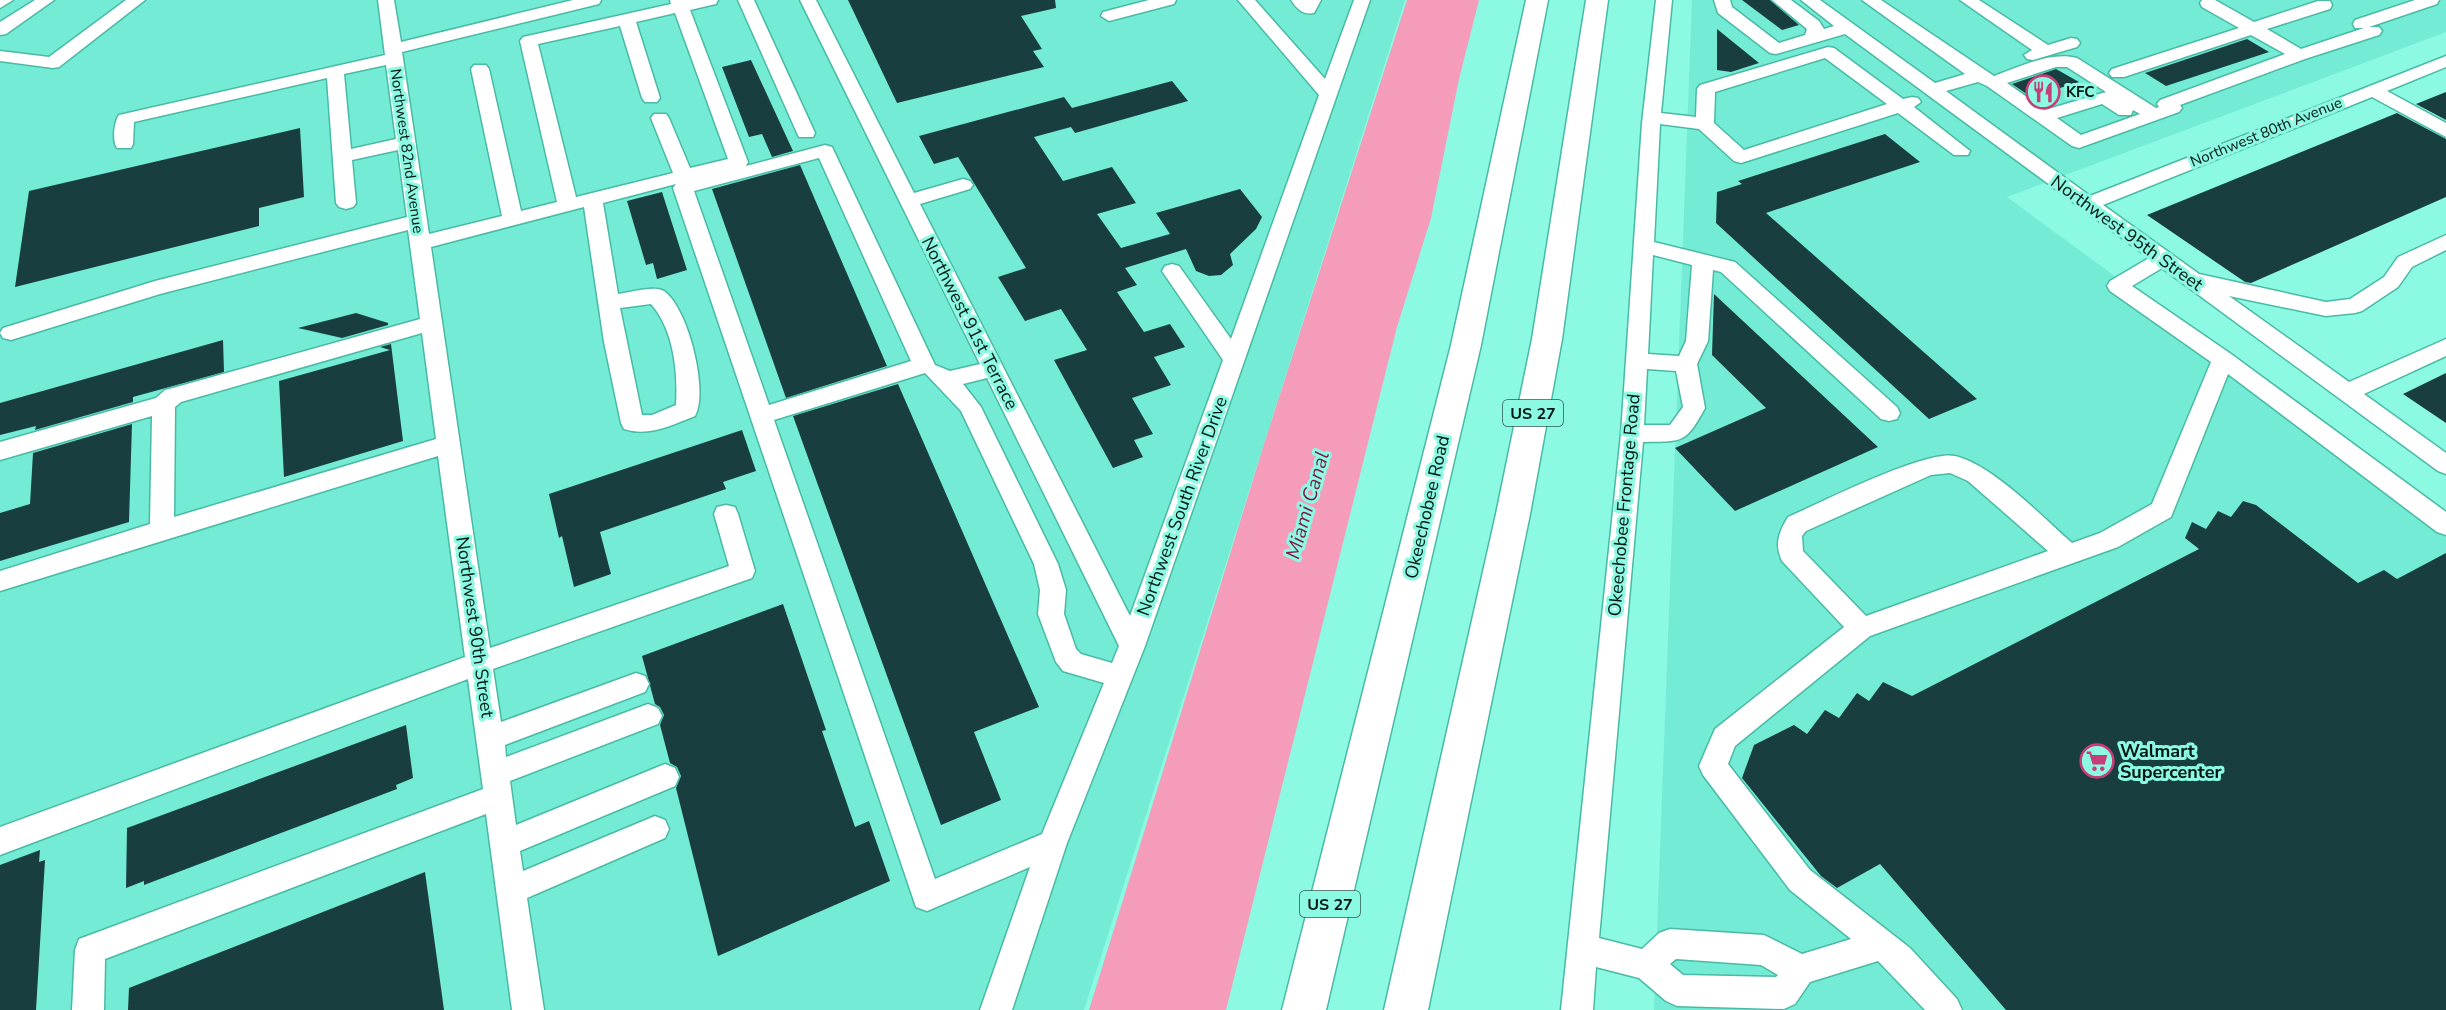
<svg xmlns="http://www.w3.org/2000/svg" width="2446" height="1010" viewBox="0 0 2446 1010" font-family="'Nunito Sans',sans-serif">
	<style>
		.built { fill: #74ebd4 }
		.water { fill: #f49cb9 }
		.building { fill: #193e40 }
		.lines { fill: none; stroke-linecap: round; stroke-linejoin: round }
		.minor-casing { stroke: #49baa5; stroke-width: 3 }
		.highway-casing { stroke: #49baa5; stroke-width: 3 }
		.minor { fill: #fff; fill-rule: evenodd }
		.highway { fill: #fff; fill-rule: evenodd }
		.labels { text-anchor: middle; stroke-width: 6; stroke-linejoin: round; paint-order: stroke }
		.far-poi-label { font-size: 15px; font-weight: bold; fill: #011612; stroke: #8cf9e2; text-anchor: start }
		.far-street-label { font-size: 15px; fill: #011612; stroke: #8cf9e2 }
		.shield { fill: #8cf9e2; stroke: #2b5a50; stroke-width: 1.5 }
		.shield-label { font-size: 16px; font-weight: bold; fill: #011612 }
		.street-label { font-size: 18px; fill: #011612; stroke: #8cf9e2 }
		.poi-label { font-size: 18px; font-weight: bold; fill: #011612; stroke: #8cf9e2; text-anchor: start }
		.water-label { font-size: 20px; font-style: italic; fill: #7e1846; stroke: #8cf9e2 }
	</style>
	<rect width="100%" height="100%" fill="#8cf9e2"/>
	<g class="built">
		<path d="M0 0H1405L1084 1010H0Z"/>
		<path d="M1692 0H2446V32L2007 197 2446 520V1010H1654Z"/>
	</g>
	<path class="water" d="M1407 0H1479L1459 79 1431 218 1397 327 1226 1010H1089L1265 441Z"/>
	<g class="building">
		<path d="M848 0H1055L1056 8 1021 16 1042 49 1033 51 1044 67 897 103Z"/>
		<path d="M1742 0H1770L1799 25 1782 30Z"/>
		<path d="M1717 29 1759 63 1731 72 1717 70Z"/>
		<path d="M2247 39 2269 52 2166 86 2145 73Z"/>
		<path d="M751 60 793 151 772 157 762 134 749 137 722 67Z"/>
		<path d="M2056 69 2079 82 2031 97 2012 84Z"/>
		<path d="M1172 81 1188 101 1075 133 1071 127 1034 137 1063 181 1112 167 1136 203 1097 214 1121 248 1170 234 1156 213 1240 189 1262 217 1256 229 1230 254 1233 265 1221 275 1209 276 1196 271 1186 249 1125 268 1137 285 1117 292 1144 332 1170 324 1185 347 1154 357 1171 385 1132 398 1153 434 1134 440 1143 457 1113 468 1054 360 1087 350 1061 309 1025 321 998 277 1026 268 958 157 934 164 919 136 1064 97 1072 108Z"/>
		<path d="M2446 92V120L2416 104Z"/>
		<path d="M2397 113 2446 139V197L2251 283 2245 282 2147 215Z"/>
		<path d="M300 128 304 197 259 208V226L15 287 29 191Z"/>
		<path d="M1885 134 1920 162 1766 213 1977 399 1929 419 1716 223 1717 192 1742 184 1738 181Z"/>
		<path d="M800 165 887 366 786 398 712 189Z"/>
		<path d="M662 192 687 270 657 279 653 263 646 265 627 201Z"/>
		<path d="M1714 294 1878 447 1735 511 1675 448 1766 408 1712 355Z"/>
		<path d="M356 313 388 323V325L342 338 298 328Z"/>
		<path d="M223 340 224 372 133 397V402L35 430 36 426 0 435V403Z"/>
		<path d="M391 344 403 441 284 477 279 381 390 350 380 347Z"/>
		<path d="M2446 373V423L2403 394Z"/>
		<path d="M898 384 1039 707 974 732 1001 800 941 825 793 416Z"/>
		<path d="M132 424 129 522 0 561V513L30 504 33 453Z"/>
		<path d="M742 430 756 471 723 482 726 489 600 532 611 574 574 587 562 536 559 538 549 494Z"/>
		<path d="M2243 501 2256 505 2358 583 2384 570 2397 579 2446 553V1010H2006L1880 864 1837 888 1821 876 1742 778 1754 745 1794 725 1807 734 1825 710 1839 718 1857 693 1869 701 1883 682 1912 696 2199 549 2185 538 2192 522 2206 529 2218 511 2231 517Z"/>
		<path d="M783 604 826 730 822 731 855 827 869 821 890 881 718 956 676 788 681 776 677 767 670 763 660 725 664 715 660 707 655 704 642 656Z"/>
		<path d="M406 725 413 778 396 785 397 789 144 885V881L126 888 127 828Z"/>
		<path d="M40 850 39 862 45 860 36 1010H0V865Z"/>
		<path d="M425 872 444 1010H128L129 988Z"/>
	</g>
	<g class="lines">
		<g class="minor-casing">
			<g id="minor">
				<path d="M0 0H13L0 8Z"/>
				<path d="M35 0H54L6 34 0 35V22Z"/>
				<path d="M126 0H145L59 67 53 68 0 61V51L49 57Z"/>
				<path d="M378 0H394L401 42 573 0H601L599 4 402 52 429 234 502 216 471 69 474 65H486L489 69 521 211 557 202 520 41 523 37 671 4 670 0H718L716 4 690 10 748 162 746 166 825 145 832 147 935 365 950 371 980 364 800 0H816L914 193 963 179 970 181 973 185 970 189 920 204 1130 616 1223 360 1162 271 1165 266 1172 264 1179 266 1231 339 1319 95 1238 0H1255L1325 79 1354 0H1370L1145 646 1067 843 1012 1010H980L1030 867 927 911 916 907 673 188 676 184 603 203 618 294C629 293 653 285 664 291 688 308 709 391 695 416 672 425 649 437 624 429L621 423 604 342 584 207 431 247 490 648 729 566 714 514 717 507 726 505 735 507 738 514 755 571 752 578 493 669 501 722 636 673 645 676 649 684 645 692 505 745 506 757 648 704 658 708 662 716 658 724 510 781 516 825 665 764 675 768 679 777 675 786 520 851 523 871 655 816 665 820 669 829 665 838 527 898 544 1010H512L486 814 105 959 104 1010H72L75 950 79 939 483 789 468 679 0 855V827L465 657 438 456 0 591V571L150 524 152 416 0 460V442L156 398 165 390 173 388 420 319 408 230 160 294 11 340 3 338 0 333 3 328 155 281 407 217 398 150 352 160 356 203 353 207 346 209 339 207 336 203 327 78 134 122 133 144 131 148H117C112 141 114 122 119 115L385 55ZM675 13 728 159 690 168 669 118 666 114H654L651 118 673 173 576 197 538 44 620 26 642 98 645 102H657L660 98 636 22ZM386 65 396 139 351 149 344 74ZM819 158 911 361 769 405 694 191ZM651 304C674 330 678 372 676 405L652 415H642L620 308ZM422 333 436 439 174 517 175 407 181 402ZM925 373 961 411 1034 564 1040 590 1038 614 1056 662 1063 671 1104 683 1042 834 935 879 774 420ZM987 378 1119 646 1112 663 1081 654 1076 649 1064 614 1066 590 1058 564 981 407 963 384Z"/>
				<path d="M738 0H754L815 133 813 137H799L797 133Z"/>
				<path d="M1149 0H1176L1174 4 1109 21 1101 16 1103 12Z"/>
				<path d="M1291 0H1321L1314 13C1303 15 1297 9 1291 0Z"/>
				<path d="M1656 0H1672L1661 113 1696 117 1697 89 1700 85 1828 47 1834 48 1903 99 1912 97 1918 98 1921 102 1914 107 1970 151 1968 155H1954L1898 113 1741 163 1734 161 1699 129 1660 124 1654 242 1735 262 1897 407 1900 413 1897 419 1889 421 1881 419 1721 272 1713 270 1708 341 1697 364 1705 408C1685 445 1682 441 1643 442L1599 938 1642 949 1659 933 1670 929 1764 935 1802 954 1851 939 1790 890 1703 775 1699 766 1715 729 1844 627 1782 561C1774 544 1779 532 1788 517 1820 503 1926 449 1955 456 1993 465 2042 517 2072 543L2100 533 2152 504 2211 362 2110 291 2107 286 2110 281 2149 258 1845 34 1776 54 1770 53 1718 13 1714 0H1730L1732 7 1779 43 1805 35 1807 29 1772 0H1791L1819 21 1824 29 1834 26 1801 0H1820L1935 83 1965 74 1862 0H1881L1994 76C2020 67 2050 51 2077 58L2156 108 2159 107 2157 104 2160 100 2285 54 2251 35 2124 77H2112L2109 73 2112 69 2239 28 2202 7 2200 3 2202 0H2215L2254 22 2318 1H2330L2332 5 2330 9 2267 29 2301 49 2364 28H2355L2353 24 2355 20 2415 0H2439L2437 4 2369 27H2379L2382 31 2379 35 2305 59 2180 105 2182 108 2179 112 2079 148 2072 146 1987 86 1978 82 1946 91 2090 196 2446 56V67L2387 91 2446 123V137L2372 97 2103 205 2199 274 2326 302 2350 299 2384 277 2398 257 2446 235V250L2412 267 2398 287 2362 311 2355 313 2326 316 2229 296 2349 382 2446 339V356L2364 394 2446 453V474L2438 471 2162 268 2132 286 2231 354 2446 512V535L2437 532 2228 374 2171 517 2118 547 1870 636 1735 746 1728 764 1810 870 1910 948 1957 999 1962 1010H1925L1878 961 1810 982 1795 1004 1784 1009 1677 1006 1666 1001 1639 978 1596 967 1593 1010H1561L1621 434 1642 123ZM1825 58 1887 104 1744 150 1714 123 1715 92ZM2056 67H2067L2106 92 2045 110 2007 83ZM2102 104 2119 115H2131L2133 110 2140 114 2081 135 2057 118ZM1653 255 1692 265 1686 341 1679 356 1648 354ZM1647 369 1676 371 1683 407 1670 425H1644ZM1950 473 1968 481 2048 551 1866 616 1803 551 1802 536 1806 531 1931 475ZM1676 959 1761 965 1778 975 1776 977 1683 975 1670 964Z"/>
				<path d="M1960 0H1979L2048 45 2071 38 2077 39 2080 43 2077 47 2033 60 2027 59 2024 55 2032 50Z"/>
			</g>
		</g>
		<g class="highway-casing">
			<g id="highway">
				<path d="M1526 0H1548L1481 345 1326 1010H1282L1451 345Z"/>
				<path d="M1586 0H1608L1562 339 1530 514 1428 1010H1384L1496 514 1532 339Z"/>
			</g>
		</g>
		<use href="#minor" class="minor"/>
		<use href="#highway" class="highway"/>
	</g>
	<defs>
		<g id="restaurant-ring" transform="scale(1.725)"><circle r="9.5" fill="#8cf9e2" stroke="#c63d77" stroke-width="1.5"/><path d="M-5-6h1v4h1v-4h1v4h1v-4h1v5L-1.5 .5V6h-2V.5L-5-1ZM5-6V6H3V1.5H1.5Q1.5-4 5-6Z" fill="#c63d77"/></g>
		<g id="supermarket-ring" transform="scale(1.725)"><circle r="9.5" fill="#8cf9e2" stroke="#c63d77" stroke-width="1.5"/><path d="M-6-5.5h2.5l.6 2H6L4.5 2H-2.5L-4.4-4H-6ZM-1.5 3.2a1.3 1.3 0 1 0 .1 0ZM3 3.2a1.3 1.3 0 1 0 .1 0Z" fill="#c63d77"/></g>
	</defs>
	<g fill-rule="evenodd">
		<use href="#restaurant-ring" x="2043" y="92"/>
		<use href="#supermarket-ring" x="2097" y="761"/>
	</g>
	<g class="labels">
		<g class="far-poi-label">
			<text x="2066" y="97">KFC</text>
		</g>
		<g class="far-street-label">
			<text transform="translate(2266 132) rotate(-22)" y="5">Northwest 80th Avenue</text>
			<text transform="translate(407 151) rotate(82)" y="5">Northwest 82nd Avenue</text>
		</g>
		<g class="shield">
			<rect x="1503" y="400" width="60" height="26" rx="4.5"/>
			<rect x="1300" y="891" width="60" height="26" rx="4.5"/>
		</g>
		<g class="shield-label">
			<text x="1533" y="419">US 27</text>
			<text x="1330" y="910">US 27</text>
		</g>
		<g class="street-label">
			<text transform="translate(2127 233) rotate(36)" y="6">Northwest 95th Street</text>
			<text transform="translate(970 323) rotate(63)" y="6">Northwest 91st Terrace</text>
			<text transform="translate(1624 505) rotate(-85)" y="6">Okeechobee Frontage Road</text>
			<text transform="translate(1182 506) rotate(-70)" y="6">Northwest South River Drive</text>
			<text transform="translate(1427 507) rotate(-77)" y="6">Okeechobee Road</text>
			<text transform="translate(475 627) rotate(82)" y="6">Northwest 90th Street</text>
		</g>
		<g class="poi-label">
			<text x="2120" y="757">Walmart<tspan x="2120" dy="21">Supercenter</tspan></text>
		</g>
		<g class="water-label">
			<text transform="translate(1307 505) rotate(-74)" y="7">Miami Canal</text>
		</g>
	</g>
</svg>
